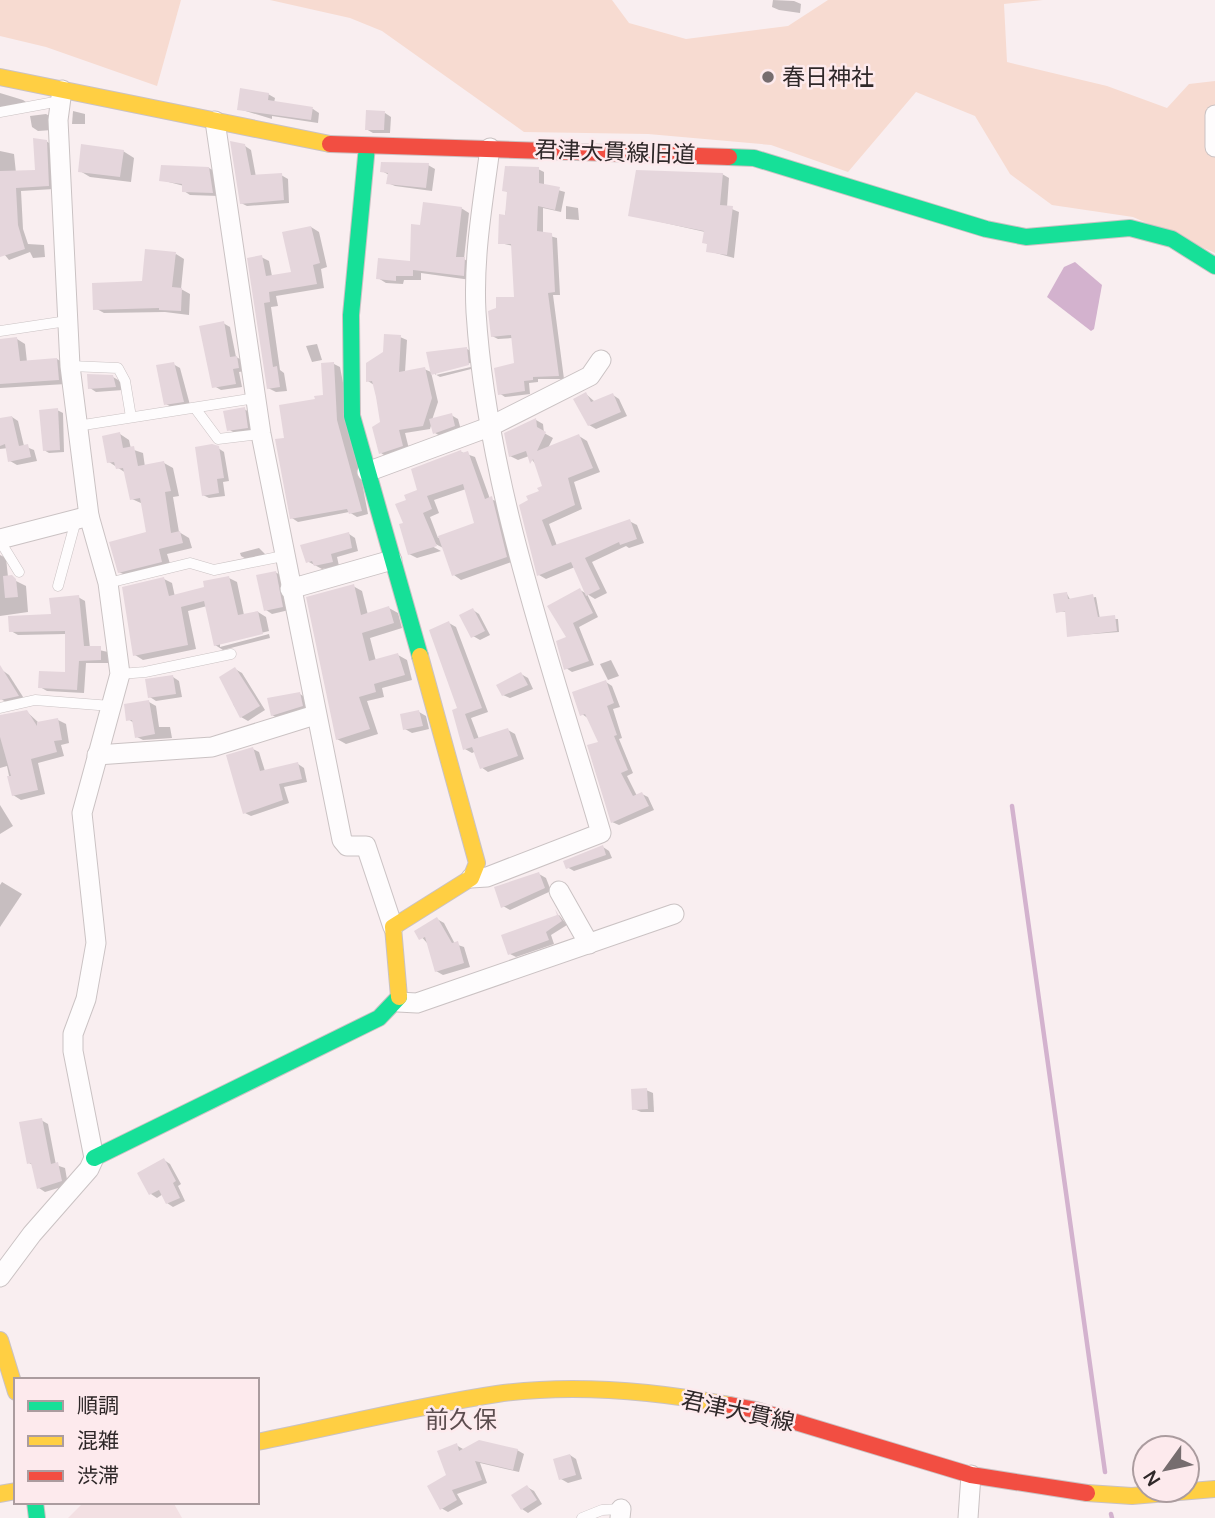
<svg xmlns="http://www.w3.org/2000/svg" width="1215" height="1518" viewBox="0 0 1215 1518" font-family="Manrope,'Noto Sans JP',sans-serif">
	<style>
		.built { fill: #f3e0e3 }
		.green { fill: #f7dbd1 }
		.water { fill: #d3b2ce }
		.shadow { fill: #0003; fill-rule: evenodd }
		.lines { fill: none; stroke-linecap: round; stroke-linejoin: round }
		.stream { stroke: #d3b2ce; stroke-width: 4.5 }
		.building { fill: #e5d6dc }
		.lane-casing { stroke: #cac2c3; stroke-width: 11 }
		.street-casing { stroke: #cac2c3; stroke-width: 21 }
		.fast-casing { stroke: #cac2c3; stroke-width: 18 }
		.slow-casing { stroke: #cac2c3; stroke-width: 18 }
		.jam-casing { stroke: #cac2c3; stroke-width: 18 }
		.lane { stroke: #fefcfd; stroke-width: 10 }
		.street { stroke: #fefcfd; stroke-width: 19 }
		.fast { stroke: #16e098; stroke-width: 16 }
		.slow { stroke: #ffcf43; stroke-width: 16 }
		.jam { stroke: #f24e42; stroke-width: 16 }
		.poi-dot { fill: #766d6f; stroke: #fdeaed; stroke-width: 2.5 }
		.labels { text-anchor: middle; stroke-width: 5; stroke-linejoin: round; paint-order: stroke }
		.poi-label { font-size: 23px; fill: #2f2829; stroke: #fdeaed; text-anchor: start }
		.street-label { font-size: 23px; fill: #2f2829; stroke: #fdeaed }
		.neighbourhood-label { font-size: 24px; fill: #5c4d4f; stroke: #fdeaed }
	</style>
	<rect width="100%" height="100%" fill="#f9eef0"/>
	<path class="built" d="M84 1502H173L182 1518H68Z"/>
	<g class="green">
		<path d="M0 0H181L157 86 46 47 0 36Z"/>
		<path d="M270 0H612L629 23 686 39 788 26 828 0H1043L1004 4 1007 62 1107 86 1167 108 1189 84 1215 81V253L1133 217 1052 205 1010 174 975 116 916 92 848 172 771 145 648 134 524 132 382 31 350 18Z"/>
	</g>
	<path class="water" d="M1075 262 1102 285 1094 329 1091 331 1047 297 1064 267Z"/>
	<g class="shadow">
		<path d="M773 0 794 1 801 4 800 13 779 10 772 7Z"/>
		<path d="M0 93 23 100 26 102 4 108 0 112Z"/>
		<path d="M268 94 275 98 274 103 313 109 319 113 318 123 272 116V119L239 109Z"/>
		<path d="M73 111 85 114V124H72Z"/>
		<path d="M385 113 391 117 390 133H373L366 129Z"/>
		<path d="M46 114 53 118 52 130 38 131 32 127 30 116Z"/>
		<path d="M46 141 52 145 54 189 21 191 23 229 28 244 44 245 45 257 33 258 30 252 9 260 0 249V151L14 154 16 173 37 172Z"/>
		<path d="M245 146 251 150 256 177 281 175 288 179 289 203 247 206 241 203Z"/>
		<path d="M123 151 134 158 131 182 90 177 80 171Z"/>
		<path d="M428 165 435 169 432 191 395 186 388 183 389 175 382 171Z"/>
		<path d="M209 168 216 172 219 196 190 195 184 191V186L161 180Z"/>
		<path d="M538 169 544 172V186L565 192 561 212 543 208V234L557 238 560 295H553L564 379H538V382L529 383 530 394 505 397 499 393 516 364 513 338 498 339 492 336 516 298 513 246 500 243 509 193 504 190Z"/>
		<path d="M722 174 729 178 727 207 739 212 734 258 708 251 709 245 704 242 705 232 630 215Z"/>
		<path d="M566 206 578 208 579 220 566 219Z"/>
		<path d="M461 208 469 213 464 259 472 264 471 280 421 273V280H404L403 284 386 283 378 278 411 263 421 226Z"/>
		<path d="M311 227 319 232 327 267 321 269 324 288 276 296 278 306 271 307 280 370 284 373 287 391 276 392 268 388 261 257 269 261 272 276 294 273Z"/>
		<path d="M176 254 184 259 181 289 190 294 189 315 165 312 104 313 95 308 143 283Z"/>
		<path d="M223 323 230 327 236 357 244 361 245 371 239 372 242 387 221 390 214 386Z"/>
		<path d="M400 337 407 340 405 372 424 369 431 372 438 402 432 420 451 415 458 419 461 430 442 437 435 433 432 422 430 429 405 433 409 449 387 457 381 453 382 423 374 385 368 381 384 353Z"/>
		<path d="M17 339 25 344 27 362 57 359 65 364 66 384 0 388V341Z"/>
		<path d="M317 344 322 360 312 362 306 346Z"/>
		<path d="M467 349 474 353V362L436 372V375L475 366V368L440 377 433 373Z"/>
		<path d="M173 364 180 368 190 405 173 408 166 404Z"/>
		<path d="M334 364 340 367 368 514 357 517 349 512 298 522 292 518 286 439 317 401 324 396Z"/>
		<path d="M113 377 120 381 123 390 96 392 90 388Z"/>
		<path d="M586 394 595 402 613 395 619 399 627 416 596 429 589 425Z"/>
		<path d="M244 409 251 413 254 431 235 433 228 429Z"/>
		<path d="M57 410 63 413 64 452 49 453 44 450Z"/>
		<path d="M12 417 18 421 24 446 34 450 37 461 17 465 10 461 8 448 0 449V420Z"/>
		<path d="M536 420 543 424 544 433 553 438 548 448 579 436 587 441 600 472 574 482 582 509 549 524 557 546 629 521 637 525 644 543 629 548 626 546 592 562 607 593 595 599 587 594 598 617 579 627 594 665 572 672 566 668 569 638 580 590 587 594 575 567 546 579 539 575 541 492 544 487 537 466 529 456 518 460 510 456Z"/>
		<path d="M120 434 129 440 131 449 143 453 145 467 164 463 173 468 179 496 173 497 179 532 189 538 192 548 167 554 171 567 129 577 119 572 148 534 143 504 132 499 126 473 109 462Z"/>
		<path d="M218 448 224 452 229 481 223 482 225 496 209 498 203 495Z"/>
		<path d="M461 452 475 457 490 499 499 502 514 561 461 580 454 575 445 549 430 541 428 544 441 551 417 558 409 554 405 524 408 501ZM466 489 477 524 438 538 430 517 439 513 434 500Z"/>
		<path d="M349 534 355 538 358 551 337 557 339 566 322 569 307 561Z"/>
		<path d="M259 548 267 556 248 560 241 556 240 553Z"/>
		<path d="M0 555 6 558 8 577 26 586 28 612 0 616Z"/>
		<path d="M275 572 282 576 289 610 272 614 266 610Z"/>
		<path d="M229 578 237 582 244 615 258 612 266 617 269 631 220 643V647L269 634 270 638 223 650 215 645 207 606 188 611 196 649 143 660 135 655 164 579 172 583 175 597 206 589Z"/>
		<path d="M353 586 362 591 368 615 389 608 398 613 402 628 370 638 376 661 398 655 407 660 412 680 382 688 384 697 367 701 378 734 346 744 337 739Z"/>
		<path d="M1067 594 1071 601 1096 597 1100 619H1118L1119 632 1068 636 1067 612 1058 611Z"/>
		<path d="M78 597 85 601 90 648 108 652V663H86L84 693 47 691 40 687 67 674 66 634 18 635 11 631 53 616Z"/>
		<path d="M473 610 479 614 490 635 480 640 473 636Z"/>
		<path d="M449 623 456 627 488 712 471 718 479 739 508 730 515 734 524 759 488 772 481 767 476 751 472 753 465 749Z"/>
		<path d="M611 660 619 676 608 680 600 664Z"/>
		<path d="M235 669 242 673 265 710 248 721 241 717 233 704 236 702Z"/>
		<path d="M2 670 9 675 25 700 9 704 1 699Z"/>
		<path d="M521 674 528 678 533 689 510 698 503 695Z"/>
		<path d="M173 677 179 681 182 697 156 701 150 697Z"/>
		<path d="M606 682 612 686 620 707 613 709 622 738 619 739 633 773 627 776 637 796 642 794 648 797 654 810 619 825 612 822 601 743 589 719 582 714Z"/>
		<path d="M300 694 306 698 309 709 279 719 272 715Z"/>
		<path d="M149 702 156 706 159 727H170L172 738 143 740 137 737 134 723 128 719Z"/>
		<path d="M26 711 39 723 58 720 66 724 69 743 61 745 64 756 38 763 45 794 21 800 13 795 7 766 0 768V717Z"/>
		<path d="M419 712 426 716 429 729 412 733 405 729Z"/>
		<path d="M253 749 259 752 265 771 298 764 304 768 307 782 284 787 289 803 251 816 245 813Z"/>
		<path d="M0 805 13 826 0 834Z"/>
		<path d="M603 847 609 851 612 858 574 871 567 867Z"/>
		<path d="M539 874 546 878 551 891 510 910 503 906Z"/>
		<path d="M2 882 22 894 0 927V885Z"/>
		<path d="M559 915 567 925 551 935 554 944 516 957 510 954 503 936Z"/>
		<path d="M437 919 444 923 455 944 464 947 470 967 443 975 436 971 428 944 417 932Z"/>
		<path d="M646 1090 653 1093 654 1112H641L634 1109Z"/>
		<path d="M41 1120 48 1124 56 1165 65 1168 68 1185 45 1192 39 1188 33 1165 29 1163Z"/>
		<path d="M164 1160 170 1164 181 1184 178 1186 185 1201 173 1207 167 1203 163 1194 157 1198 151 1194Z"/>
		<path d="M456 1445 463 1449 517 1450 524 1454 519 1472 480 1463 487 1483 457 1494 463 1504 448 1512 441 1508Z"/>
		<path d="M570 1455 576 1459 582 1479 568 1483 561 1479Z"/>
		<path d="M527 1487 534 1491 542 1504 528 1513 522 1509Z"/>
	</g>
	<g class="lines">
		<g class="stream">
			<path d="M1012 806 1105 1472"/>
			<path d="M1111 1514 1112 1518"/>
		</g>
	</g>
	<g class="building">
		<path d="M240 88 269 93 268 100 313 107 311 120 237 110Z"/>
		<path d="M366 110 385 111 384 130H365Z"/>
		<path d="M33 138 47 140 49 186 16 188 18 225 25 249 0 257V171L35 170Z"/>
		<path d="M230 141 245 144 251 175 282 173 284 200 240 204Z"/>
		<path d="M81 144 124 150 120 177 78 172Z"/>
		<path d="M381 162 429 163 426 188 386 184 388 173 380 172Z"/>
		<path d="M161 165 209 167 213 193 182 192V184L159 181Z"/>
		<path d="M505 166 539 167V183L560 187 555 210 538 206 537 231 552 233 555 292 548 293 559 376 533 377V380L524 381 525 391 498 395 494 368 514 363 511 335 491 337 488 311 496 308V297H514L511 244H498L499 214 505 215 507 192 502 191Z"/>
		<path d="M636 170 723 173 720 205 733 206 727 255 706 252 707 244 702 243 704 231 628 216Z"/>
		<path d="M423 202 462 207 456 257H465L464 276 413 270V276H396V281L376 279 378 258 410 261 411 224 420 225Z"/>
		<path d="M311 226 320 263 313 265 317 284 269 292 270 302 264 303 273 367 277 366 280 387 267 389 247 258 262 255 266 276 291 272 282 232Z"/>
		<path d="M145 249 176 252 172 287 182 288 181 311 159 310V308L93 310 92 283 142 281Z"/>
		<path d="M224 321 230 357 237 356 239 368 233 369 236 384 212 388 199 326Z"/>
		<path d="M384 334 401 335 399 372 425 367 432 398 423 426 399 430 403 446 379 454 372 427 380 422 376 397 372 381 366 382V363L383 352Z"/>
		<path d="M17 337 20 361 57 358 59 380 0 384V339Z"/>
		<path d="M467 347 469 365 431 375 426 352Z"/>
		<path d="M174 362 184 402 164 405 156 365Z"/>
		<path d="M334 362 337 420 362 511 349 514 347 509 290 519 275 439 284 438 279 405 315 399 314 396 323 395 321 363Z"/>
		<path d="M87 374 113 375 116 387 88 389Z"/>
		<path d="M586 392 591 402 613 393 621 412 588 426 573 399Z"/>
		<path d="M245 407 248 428 227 431 223 411Z"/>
		<path d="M58 408 60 450 43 451 39 410Z"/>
		<path d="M452 413 455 426 433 434 429 419Z"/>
		<path d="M12 416 19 446 28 444 31 457 8 462 5 444 0 446V418Z"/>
		<path d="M536 418 537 427 546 432 537 451 579 434 593 468 568 478 575 505 542 520 552 546 630 519 637 539 620 545 619 542 585 558 600 589 586 596 571 562 537 576 536 572 519 505 528 500 526 496 539 491 537 488 542 486 533 459 530 464 526 451 509 457 504 433Z"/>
		<path d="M120 432 123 448 134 446 138 466 164 461 171 491 165 492 171 533 180 531 183 543 159 549 162 562 118 573 109 542 146 532 140 498 130 500 123 468 116 469 114 462 107 463 102 436Z"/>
		<path d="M212 444 219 446 224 478 217 479 219 493 202 496 195 447Z"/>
		<path d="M461 450 462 453 468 451 485 499 492 496 507 557 452 576 438 536 474 523 463 484 427 496 432 509 423 513 437 546 408 555 399 524 403 523 395 504 406 500 404 495 417 490 411 469Z"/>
		<path d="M349 532 352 548 331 554 333 562 314 566 312 561 306 563 300 545Z"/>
		<path d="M276 571 283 607 264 611 256 575Z"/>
		<path d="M12 575 16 579 18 597 5 598 3 576Z"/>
		<path d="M229 576 238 615 258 611 263 634 214 646 204 601 181 607 188 645 133 656 122 587 164 577 169 596 204 587 203 581Z"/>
		<path d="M354 584 361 615 389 606 394 623 362 633 369 661 398 653 405 675 374 684 376 692 359 697 370 729 336 740 306 597Z"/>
		<path d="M580 588 593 613 573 623 589 661 564 670 556 641 566 637 547 606Z"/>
		<path d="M1067 592 1068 599 1093 594 1098 617 1115 615 1117 631 1067 637 1065 611 1056 613 1053 594Z"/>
		<path d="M79 595 84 646H101V660L79 661 77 690 38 688 39 671 65 672V631L9 632 8 616 51 614 49 598Z"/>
		<path d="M473 608 485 631 471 638 459 615Z"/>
		<path d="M449 621 482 708 465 714 474 739 508 728 518 756 480 769 472 747 463 750 452 710 457 708 429 630Z"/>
		<path d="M0 665 19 696 0 700Z"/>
		<path d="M235 667 260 706 240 718 219 677Z"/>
		<path d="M521 672 528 685 502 696 496 685Z"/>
		<path d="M173 675 176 694 148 698 145 679Z"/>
		<path d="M606 680 614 703 607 706 617 735 614 736 628 770 621 773 633 796 642 792 649 806 611 823 587 745 598 742 585 714 580 716 572 692Z"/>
		<path d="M300 692 303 706 271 716 267 698Z"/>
		<path d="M149 700 155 734 135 738 132 720 126 721 124 704Z"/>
		<path d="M27 710 37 726V722L58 718 62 740 54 741 57 752 31 759 38 790 12 796 7 776H11L0 737V715Z"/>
		<path d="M419 710 423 726 403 730 400 714Z"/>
		<path d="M253 747 260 771 298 762 302 779 279 784 283 800 243 814 226 755Z"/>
		<path d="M603 845 606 855 566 869 563 861Z"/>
		<path d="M539 872 545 888 501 908 494 887Z"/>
		<path d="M555 909 562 921 546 932 549 940 508 955 501 935 557 915Z"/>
		<path d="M437 917 452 943 458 941 464 963 435 972 425 937 419 940 414 931Z"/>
		<path d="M647 1088 648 1109 632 1110 631 1089Z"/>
		<path d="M42 1118 51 1164 58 1162 62 1181 37 1189 31 1163 27 1164 19 1122Z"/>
		<path d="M164 1158 176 1181 173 1183 180 1198 166 1204 159 1190 149 1195 137 1173Z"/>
		<path d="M479 1440 518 1449 513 1470 475 1461 482 1480 452 1490 457 1500 440 1510 427 1486 446 1475 437 1451 457 1443 459 1451Z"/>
		<path d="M570 1454 576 1475 559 1480 553 1459Z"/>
		<path d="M527 1485 537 1500 521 1510 511 1495Z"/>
	</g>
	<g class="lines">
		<g class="lane-casing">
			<g id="lane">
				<path d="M0 112 60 101"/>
				<path d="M0 331 67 321"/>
				<path d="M70 366 118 368 125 381 131 417"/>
				<path d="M195 408 218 439 261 434"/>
				<path d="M77 426 256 398"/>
				<path d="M0 541 19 572"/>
				<path d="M108 583 190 563 214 570 283 556"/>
				<path d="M58 586 76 520"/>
				<path d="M120 674 145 672 231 654"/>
				<path d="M0 708 35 700 111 706"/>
				<path d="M582 1518 602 1510 621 1509"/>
			</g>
		</g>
		<g class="street-casing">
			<g id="street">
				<path d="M1215 115V147"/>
				<path d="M215 121 261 434 342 840 347 846H366L393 927"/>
				<path d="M367 472 489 427 590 376 601 360"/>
				<path d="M0 539 89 516"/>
				<path d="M290 589 392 560"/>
				<path d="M97 755 212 747 315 715"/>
				<path d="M471 878 487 877 601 833C552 666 487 486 476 312 473 257 483 202 490 148"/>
				<path d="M559 891 589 944"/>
				<path d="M398 1002 417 1003 674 914"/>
				<path d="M0 1277 32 1234 89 1169 94 1158 73 1051V1034L86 999 96 943 82 813 120 674 108 583 89 516 70 366 58 120 62 90"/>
				<path d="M620 1518 621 1509"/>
				<path d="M968 1518 971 1475"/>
			</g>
		</g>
		<g class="fast-casing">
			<g id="fast">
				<path d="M367 146 351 315 352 416 420 656"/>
				<path d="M729 157 754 158 986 229 1026 237 1130 228 1172 239 1215 266"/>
				<path d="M94 1158 379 1018 399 997"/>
				<path d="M35 1502 37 1518"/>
			</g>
		</g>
		<g class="slow-casing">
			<g id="slow">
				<path d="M0 77 330 144"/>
				<path d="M399 997 393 927 471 878 477 863 420 656"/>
				<path d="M0 1340 16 1392"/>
				<path d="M257 1442C337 1426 417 1406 497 1394 573 1383 655 1391 730 1405"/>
				<path d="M1087 1493 1132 1496 1215 1489"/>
				<path d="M0 1494 16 1491"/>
			</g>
		</g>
		<g class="jam-casing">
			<g id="jam">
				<path d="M330 144 729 157"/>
				<path d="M730 1405 756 1410 971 1475 1087 1493"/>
			</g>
		</g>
		<use href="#lane" class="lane"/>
		<use href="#street" class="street"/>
		<use href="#fast" class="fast"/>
		<use href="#slow" class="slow"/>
		<use href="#jam" class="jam"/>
	</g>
	<circle class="poi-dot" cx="768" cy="77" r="7"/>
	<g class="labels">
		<g class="poi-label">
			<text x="782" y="85">春日神社</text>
		</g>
		<g class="street-label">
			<text transform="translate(615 152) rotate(2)" y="8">君津大貫線旧道</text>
			<text transform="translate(738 1411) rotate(12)" y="8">君津大貫線</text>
		</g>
		<g class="neighbourhood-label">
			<text x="461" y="1428">前久保</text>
		</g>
	</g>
	<rect x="14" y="1378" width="245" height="126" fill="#fdeaed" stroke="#ab9c9f" stroke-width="2"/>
	<rect x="28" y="1401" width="35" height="10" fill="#16e098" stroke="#ab9c9f" stroke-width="2"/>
	<text x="77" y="1413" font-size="21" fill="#2f2829">順調</text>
	<rect x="28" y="1436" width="35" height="10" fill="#ffcf43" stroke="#ab9c9f" stroke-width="2"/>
	<text x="77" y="1448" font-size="21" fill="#2f2829">混雑</text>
	<rect x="28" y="1471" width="35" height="10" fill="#f24e42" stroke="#ab9c9f" stroke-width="2"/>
	<text x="77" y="1483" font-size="21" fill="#2f2829">渋滞</text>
	<g transform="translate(1166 1469) rotate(237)"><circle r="33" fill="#fdeaed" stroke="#ab9c9f" stroke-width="2"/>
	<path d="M0-5L12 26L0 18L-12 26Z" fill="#766d6f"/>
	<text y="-10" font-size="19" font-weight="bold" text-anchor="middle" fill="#2f2829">N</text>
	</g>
</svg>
